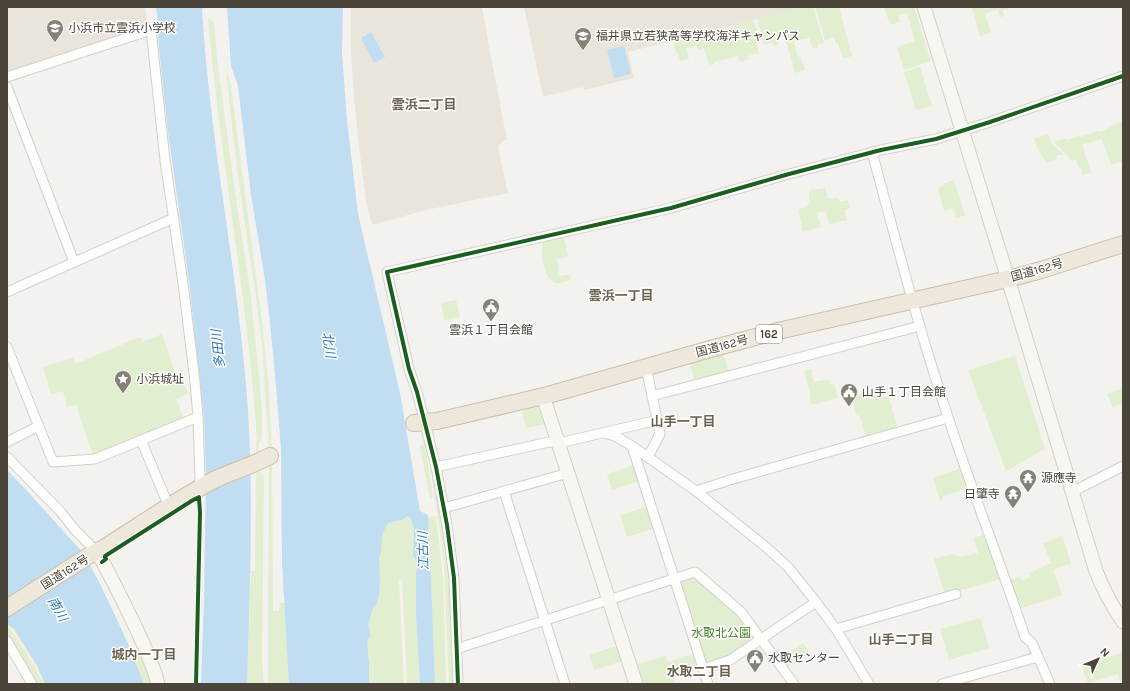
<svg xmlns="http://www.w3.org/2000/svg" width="1130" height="691" font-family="Karla,'Noto Sans JP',sans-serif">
  <rect width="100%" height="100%" fill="#f4f2ee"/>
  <g fill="#eae5da">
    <path d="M7 7H145L148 28 7 74Z"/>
    <path d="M351 7H482L490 52 507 140 502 141 498 147 508 193 426 210 372 225 366 200 360 154 354 99 351 51Z"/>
    <path d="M524 7H805L628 52 634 78 584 90 583 87 543 97Z"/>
  </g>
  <g fill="#e1eecf">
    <path d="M805 7H813L824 43 818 44 817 48H813L809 38 794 41 798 57H801L805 70 795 73 784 33 777 34 779 44 773 45 772 42 764 45 757 19Z"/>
    <path d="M815 7H839L852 56 843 58 838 43 836 44 834 37 825 40Z"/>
    <path d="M884 7H914L931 61 904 70 897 47 915 41 907 13 898 15 900 22 890 25Z"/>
    <path d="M972 7H1009V8L1003 10 1004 16 1000 17 998 9 985 14 991 32 980 37Z"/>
    <path d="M208 17 214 23 217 58 234 186 250 290 259 374 262 414V438L259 443V453L257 455 259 471 264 477 262 660 264 684H247L251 571H255L256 441 257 440C248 298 220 159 208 17Z"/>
    <path d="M754 20 760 42 756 43 759 53 748 56 749 59 740 62 738 56 714 62V64L709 65 704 48 698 50 696 46 686 48 689 59 680 61 678 53H676L673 41 720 28 723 38 733 36 731 26Z"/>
    <path d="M226 66 231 87 262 322 268 380 272 451H269L262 345 255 290 240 191 230 110Z"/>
    <path d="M920 67 932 106 916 110 904 72Z"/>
    <path d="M1123 121V161L1111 165 1102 139 1082 145 1091 172 1083 175 1081 168H1079L1076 160 1071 161 1069 157 1054 142 1065 138 1067 140 1080 136 1081 137 1098 131 1100 132Z"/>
    <path d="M1048 134 1051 142 1063 154 1056 156 1057 159 1046 163 1039 151 1034 139Z"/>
    <path d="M954 180 965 215 956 218 953 209 944 211 938 189 945 183Z"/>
    <path d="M825 188 828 199 837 198 839 199 840 202 848 200 850 208 845 210 847 220 829 224 826 211 817 213 821 227 803 232 798 209 807 207 809 201V190Z"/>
    <path d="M562 236 564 238 568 257 557 259 559 269 558 270 560 276 570 274 571 280C567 281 560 284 556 283 542 279 541 252 543 240Z"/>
    <path d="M456 300 460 317 444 320 441 303Z"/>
    <path d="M162 334 178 381 182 379 188 394 176 399 184 419 93 456 76 405 67 407 63 391 51 394 43 367 73 358 75 364 140 337 142 342Z"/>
    <path d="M723 353 729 373 695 382 690 362Z"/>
    <path d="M1015 356 1045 449 1006 471 968 370Z"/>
    <path d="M811 369 814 382 829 379 831 385 834 384 838 398 811 405 809 397H811L804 371Z"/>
    <path d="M1123 388V403L1113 407 1107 394Z"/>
    <path d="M868 392 872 396 889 397 898 429 866 439 860 416 856 415 852 397Z"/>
    <path d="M538 406 541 409 546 424 526 428 522 411Z"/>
    <path d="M421 436 425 445 433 497 430 498 420 446 423 445Z"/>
    <path d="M429 454 443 521 451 580 454 684H449L444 562Z"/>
    <path d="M272 461 273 611H279L280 603H285L289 684H268L269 469V464Z"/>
    <path d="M634 465 639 481 612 490 607 474Z"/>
    <path d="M961 468 968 488 943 496V500L940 501 933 478Z"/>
    <path d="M648 506 655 528 627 537 620 515Z"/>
    <path d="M408 516 410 517 414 529 413 555 416 560 417 567 416 574V615L420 684H407L402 580H399L404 684H369V661L367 642 370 636V632L368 625 373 608 377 603 379 596V558C382 549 380 530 388 524 391 521 396 522 400 521 403 520 406 518 408 516Z"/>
    <path d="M436 516 443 578 446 684H435L430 553 428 517Z"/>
    <path d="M986 534 1003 578 945 595 934 559 952 554 961 557 978 553 973 538Z"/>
    <path d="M1062 535 1071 563 1053 570 1062 595 1019 609 1010 581 1020 577 1022 581 1030 577 1029 573 1051 563 1043 544Z"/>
    <path d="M691 579H696C709 590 754 624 753 641L729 657 708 663 705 661 681 586C682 581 687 580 691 579Z"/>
    <path d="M981 618 989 648 949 660 940 629Z"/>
    <path d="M7 625 25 651 44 684H37L28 667 7 632Z"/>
    <path d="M803 643 809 652 787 668 781 659Z"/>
    <path d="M617 646 622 661 594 670 589 655Z"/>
    <path d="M140 650 152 684H144L132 653Z"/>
    <path d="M1123 652V682L1121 683 1118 674 1088 683 1082 667Z"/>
    <path d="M695 653 700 667 673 676 675 684H644L637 664 666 656 668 662Z"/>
  </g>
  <path fill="#f7f0da" d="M7 625 14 629 37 666 45 684H44L25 651Z"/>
  <g fill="#c0ddf1">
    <path d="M156 7H207L202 9C209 132 234 252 245 374 255 477 250 581 247 684H201L204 601 206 476 204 418 189 281 168 132 158 37V23Z"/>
    <path d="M227 7H343L342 52 347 120 358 214 400 393 420 511 428 515 430 553 435 684H420L416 615V574L417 567 416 560 413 555 414 529 410 517 408 516 402 520 389 523 386 526 382 535 381 552 379 558 380 578 379 596 377 603 373 608 368 625 370 632V637L367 642 369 661V684H289L282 562 281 449 276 385 270 322 265 280 251 195 238 86 231 66Z"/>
    <path d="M371 32 385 57 374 63 361 38Z"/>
    <path d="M624 46 631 74 614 78 607 50Z"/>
    <path d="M7 470 28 492 84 554 100 584 120 626 132 653 144 684H45L37 666 14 629 7 624Z"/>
  </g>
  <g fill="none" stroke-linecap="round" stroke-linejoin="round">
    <defs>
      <g id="street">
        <path d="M7 77 151 30 165 160 183 283 195 382 198 417 200 479 199 488"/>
        <path d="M7 87 74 262"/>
        <path d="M872 152C896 241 919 330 948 417 972 491 1001 564 1025 637L1032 643 1050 684"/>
        <path d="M7 292 174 218"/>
        <path d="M7 347 53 462 95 459 198 417"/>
        <path d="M646 367 660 434 648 457"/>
        <path d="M652 396 920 326"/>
        <path d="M604 433 615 436 632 446 696 491 766 547 788 567 813 598 836 629 869 684"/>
        <path d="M141 440 169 507"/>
        <path d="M7 442 39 426"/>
        <path d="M632 446 708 684"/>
        <path d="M7 457 60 511 75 530 97 552"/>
        <path d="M436 467 549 442 559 443 658 420"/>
        <path d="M504 491 565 684"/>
        <path d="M696 491 733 479 948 418"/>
        <path d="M1072 492 1123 466"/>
        <path d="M444 508 568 473"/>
        <path d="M836 629 956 594"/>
        <path d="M7 641 32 684"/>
        <path d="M456 649 695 572 741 612 794 684"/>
        <path d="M703 669 730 660 816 602"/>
        <path d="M458 684 454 578 447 525 436 467 417 392 409 369 387 272 671 208 789 174 881 150 936 139 990 122 1123 76"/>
        <path d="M942 684 1038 657"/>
      </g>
      <g id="secondary">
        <path d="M924 7 1008 279 1096 571C1103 589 1112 606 1123 622"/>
        <path d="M543 396 636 684"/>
        <path d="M97 552C111 576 123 601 135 626 144 645 153 664 158 684"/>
      </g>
      <g id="highway">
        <path d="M414 423 437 421 548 395 714 348 778 331 1008 279 1041 270 1123 244"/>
        <path d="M7 608 90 555 104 548C140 525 176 500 214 480 232 471 252 466 270 456"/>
      </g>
    </defs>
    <use href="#street" stroke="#d2d0cb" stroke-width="11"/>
    <use href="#secondary" stroke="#d3cfc5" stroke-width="15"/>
    <use href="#highway" stroke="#ccbfa9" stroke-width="18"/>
    <use href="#street" stroke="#fdfdfc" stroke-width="9"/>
    <use href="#secondary" stroke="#f7f6f1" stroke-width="13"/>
    <use href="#highway" stroke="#ede8db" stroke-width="16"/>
    <defs>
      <g id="cycleway">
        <path d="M102 562 106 559 105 557V556L193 500 199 497 200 513 196 684"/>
        <path d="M458 684 454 578 447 525 436 467 417 392 409 369 387 272 671 208 789 174 881 150 936 139 990 122 1123 76"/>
      </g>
    </defs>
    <use href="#cycleway" stroke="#fff" stroke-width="6"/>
    <use href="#cycleway" stroke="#1b5e20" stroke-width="4"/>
  </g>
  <defs>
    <symbol id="school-pin" viewBox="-11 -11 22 30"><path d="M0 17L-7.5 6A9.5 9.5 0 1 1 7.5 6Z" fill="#868178" stroke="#fff"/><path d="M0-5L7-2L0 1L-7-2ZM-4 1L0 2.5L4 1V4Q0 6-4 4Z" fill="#fff"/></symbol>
    <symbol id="civic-pin" viewBox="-11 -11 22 30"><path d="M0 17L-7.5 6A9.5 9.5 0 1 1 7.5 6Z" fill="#868178" stroke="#fff"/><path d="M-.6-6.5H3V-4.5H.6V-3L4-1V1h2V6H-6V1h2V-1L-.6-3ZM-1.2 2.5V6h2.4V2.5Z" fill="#fff"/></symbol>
    <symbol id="sight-pin" viewBox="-11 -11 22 30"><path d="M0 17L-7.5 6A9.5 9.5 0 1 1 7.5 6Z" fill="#868178" stroke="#fff"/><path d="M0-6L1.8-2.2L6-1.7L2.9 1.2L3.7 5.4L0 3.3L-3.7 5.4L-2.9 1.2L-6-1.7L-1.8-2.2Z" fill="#fff"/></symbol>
    <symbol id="temple-pin" viewBox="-11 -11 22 30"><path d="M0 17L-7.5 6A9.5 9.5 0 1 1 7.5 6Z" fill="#868178" stroke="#fff"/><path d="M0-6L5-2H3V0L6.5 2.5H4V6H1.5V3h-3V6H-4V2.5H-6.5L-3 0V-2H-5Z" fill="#fff"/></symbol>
  </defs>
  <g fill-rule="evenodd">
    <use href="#school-pin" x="45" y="18" width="20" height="27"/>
    <use href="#school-pin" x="573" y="26" width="20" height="27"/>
    <use href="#civic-pin" x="481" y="297" width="20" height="27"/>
    <use href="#sight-pin" x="113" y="369" width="20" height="27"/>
    <use href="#civic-pin" x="839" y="382" width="20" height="27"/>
    <use href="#temple-pin" x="1018" y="468" width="20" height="27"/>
    <use href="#temple-pin" x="1003" y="484" width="20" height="27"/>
    <use href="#civic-pin" x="745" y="648" width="20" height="27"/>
  </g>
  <g text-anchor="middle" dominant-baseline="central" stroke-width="3" stroke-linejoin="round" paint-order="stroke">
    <rect fill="#fff" stroke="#817c74" stroke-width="1" x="756" y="325" width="26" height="18" rx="3"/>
    <g font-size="11" font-weight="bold" fill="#4b4439">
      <text x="769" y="334">162</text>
    </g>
    <g font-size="12" fill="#4b4439" stroke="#fff" text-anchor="start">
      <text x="68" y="28">小浜市立雲浜小学校</text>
      <text x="596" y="36">福井県立若狭高等学校海洋キャンパス</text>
      <text x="491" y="330" text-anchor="middle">雲浜１丁目会館</text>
      <text x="136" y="379">小浜城址</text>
      <text x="862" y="392">山手１丁目会館</text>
      <text x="1041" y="478">源應寺</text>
      <text x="1000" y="494" text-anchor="end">日肇寺</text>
      <text x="768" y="658">水取センター</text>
    </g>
    <g font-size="12" fill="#4b4439" stroke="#fff">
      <text transform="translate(1037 270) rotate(-16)">国道162号</text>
      <text transform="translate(722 346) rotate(-15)">国道162号</text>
      <text transform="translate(65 572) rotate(-32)">国道162号</text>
    </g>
    <g font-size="12" fill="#4a7f2a" stroke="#fff">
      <text x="721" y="633">水取北公園</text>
    </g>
    <g font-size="13" font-weight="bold" fill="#6e6250" stroke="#fff">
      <text x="424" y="104">雲浜二丁目</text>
      <text x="621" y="295">雲浜一丁目</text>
      <text x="683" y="421">山手一丁目</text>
      <text x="901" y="639">山手二丁目</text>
      <text x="144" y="654">城内一丁目</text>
      <text x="699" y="671">水取二丁目</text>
    </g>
    <g font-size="13" font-style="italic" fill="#2e7ab2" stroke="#fff">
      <text transform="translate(329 345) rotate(81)">北川</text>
      <text transform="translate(218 349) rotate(-96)">多田川</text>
      <text transform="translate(423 551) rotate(-92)">江古川</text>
      <text transform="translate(58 609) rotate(60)">南川</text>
    </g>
  </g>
  <rect width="1130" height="691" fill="none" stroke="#4b4439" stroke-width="16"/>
  <g transform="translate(1098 659) rotate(46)" stroke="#ffffff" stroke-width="3" paint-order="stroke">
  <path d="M0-3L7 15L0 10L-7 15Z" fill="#4b4439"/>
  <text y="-6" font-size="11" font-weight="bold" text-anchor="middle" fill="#4b4439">N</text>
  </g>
</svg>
